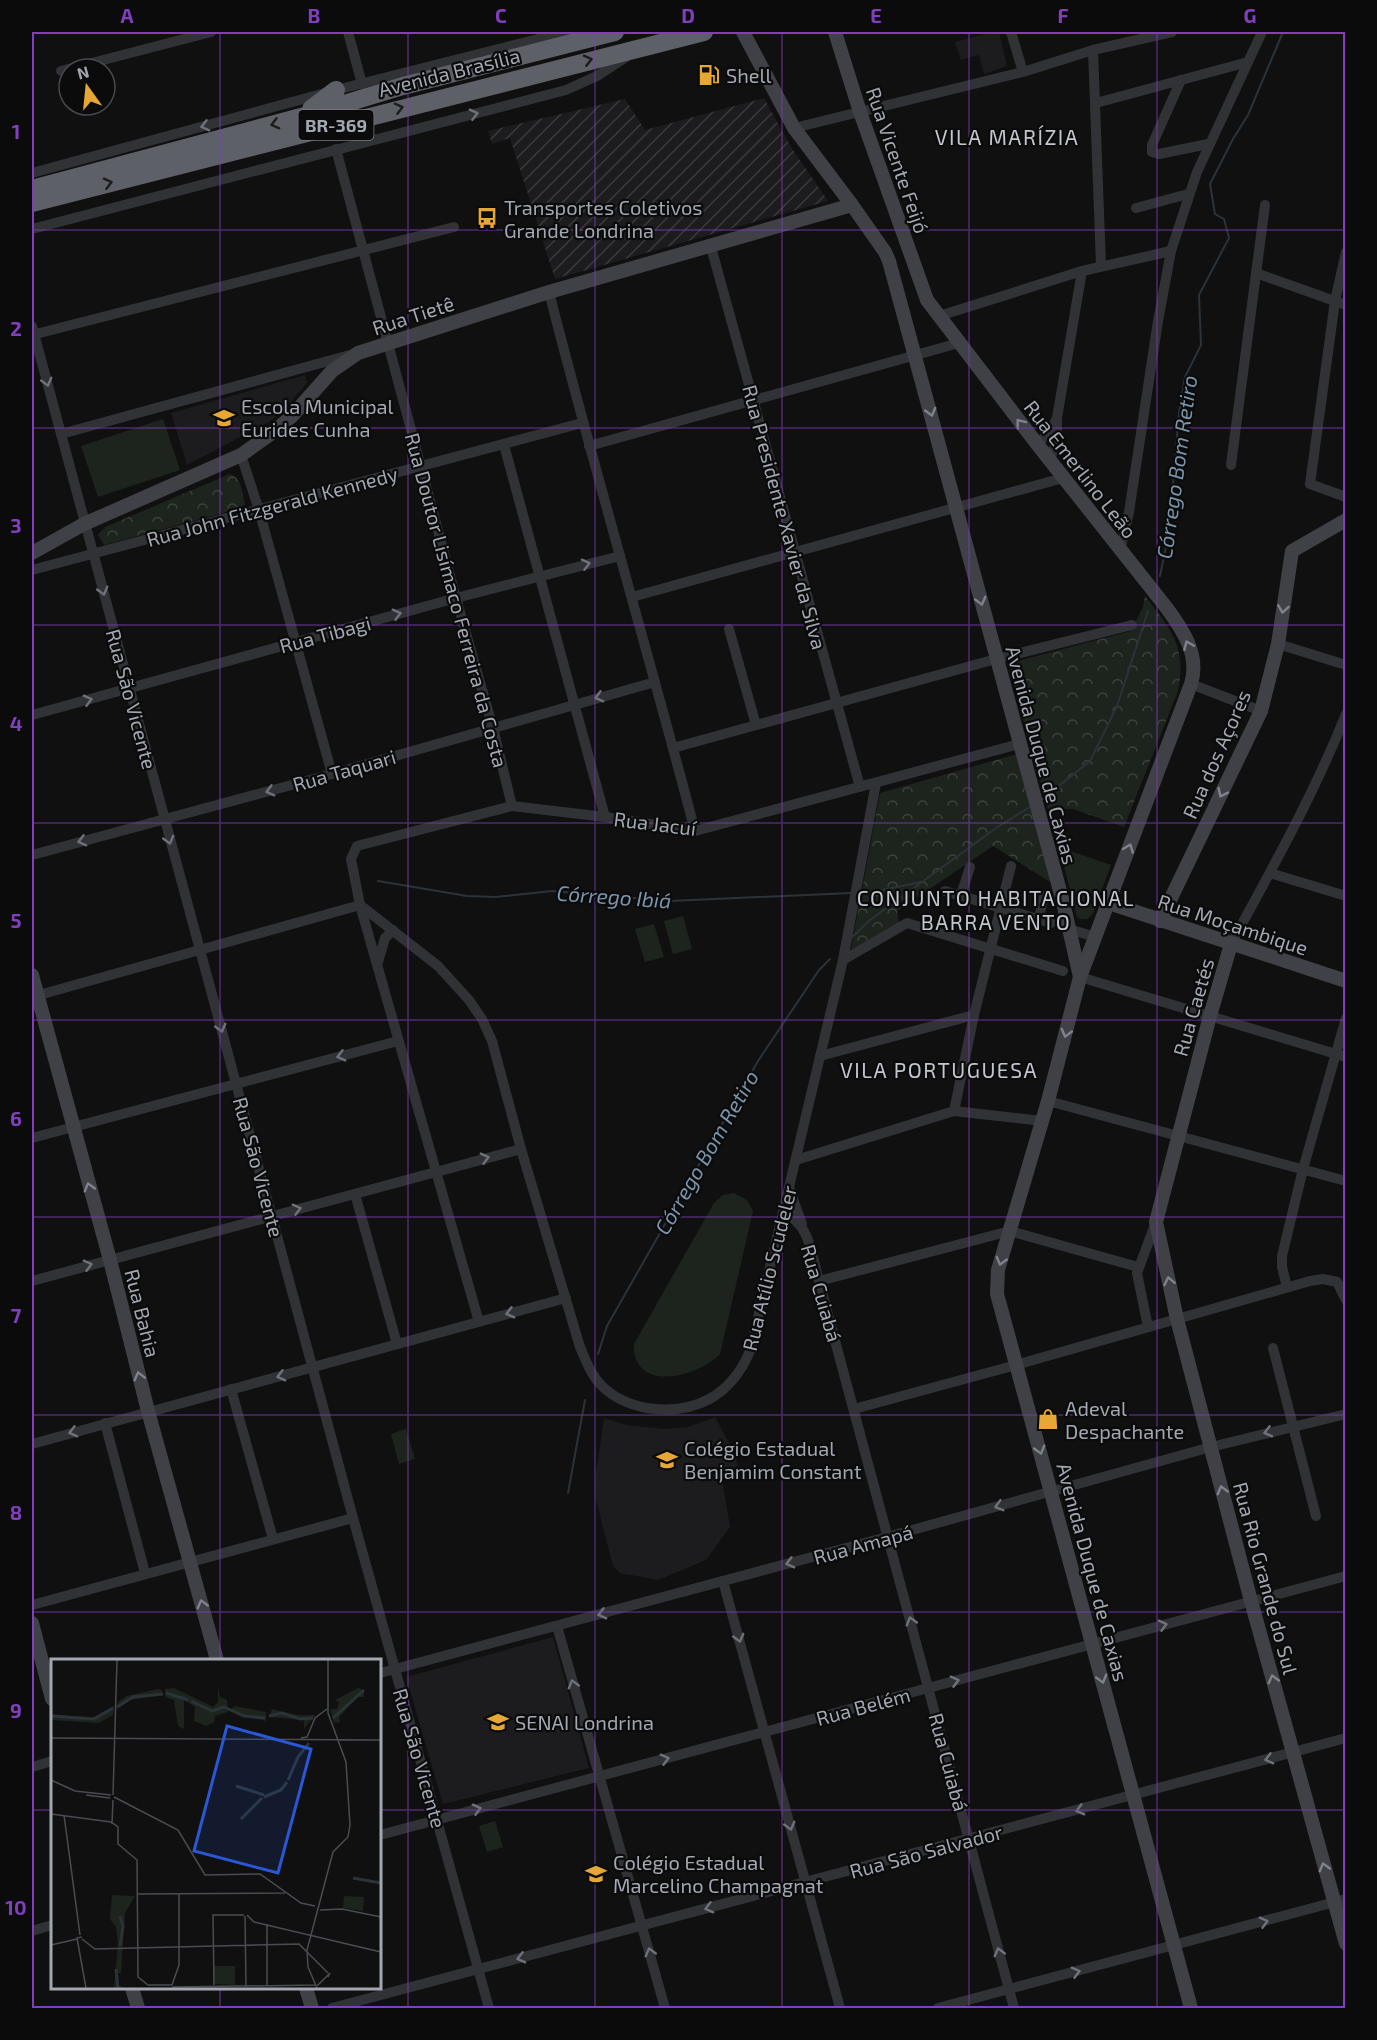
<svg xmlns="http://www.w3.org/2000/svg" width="1377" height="2040" font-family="'Exo 2',sans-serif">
  <defs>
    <pattern id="industrial-furrows" width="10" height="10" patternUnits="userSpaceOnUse" patternTransform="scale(1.5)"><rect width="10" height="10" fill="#1c1c1e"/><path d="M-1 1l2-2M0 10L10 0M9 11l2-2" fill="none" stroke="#3a3a3c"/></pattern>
    <pattern id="park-crowns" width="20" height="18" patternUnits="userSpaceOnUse" patternTransform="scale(1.5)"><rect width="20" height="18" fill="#1d241d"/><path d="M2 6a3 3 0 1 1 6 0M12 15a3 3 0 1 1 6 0" fill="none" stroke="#3b413b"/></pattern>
  </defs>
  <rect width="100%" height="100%" fill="#101011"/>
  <g fill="#1c1c1e">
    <path d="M993 32H999L1007 66 984 74 979 55 961 60 955 42Z"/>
    <path d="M305 375 307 383 285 409 269 422 187 465 171 413Z"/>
    <path d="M715 1417 733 1450 739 1470 721 1473 730 1527 706 1560 658 1580 620 1573 613 1566 595 1496 594 1487 604 1418 626 1425 665 1429 688 1427Z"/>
    <path d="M553 1637 589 1768 443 1804 406 1677Z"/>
  </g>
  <path fill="url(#industrial-furrows)" d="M764 98 791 147 828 201 555 279 510 138 492 144 488 131 625 99 645 130Z"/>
  <g fill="#1d241d">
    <path d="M163 419 180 470 98 497 81 446Z"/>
    <path d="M1059 847 1111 865 1093 914 1087 919H1080L1077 917Z"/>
    <path d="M683 916 692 949 673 954 664 921Z"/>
    <path d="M654 924 664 957 645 962 635 929Z"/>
    <path d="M734 1193 747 1200 753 1211 720 1354C699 1377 632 1394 634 1344L714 1203 723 1195Z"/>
    <path d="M406 1429 415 1459 399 1464 391 1434Z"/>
    <path d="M495 1821 503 1847 487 1852 479 1826Z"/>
  </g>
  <g fill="url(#park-crowns)">
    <path d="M230 474C242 478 242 493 245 504L241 508 104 545 98 535 105 527Z"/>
    <path d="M1145 596C1171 630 1187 646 1178 691L1124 827 1073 809H1048L1010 672 1014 662 1131 631 1143 607Z"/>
    <path d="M1017 754 1052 883 993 846 897 911 899 923 851 949 880 793Z"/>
  </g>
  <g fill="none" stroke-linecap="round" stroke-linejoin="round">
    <g stroke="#2b3339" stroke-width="2">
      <path d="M1160 576 1169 532 1179 413 1185 377 1201 345 1199 295 1229 238 1224 219 1215 214 1210 184 1233 139 1248 115 1283 32"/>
      <path d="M1040 801 1090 761 1117 706 1148 611"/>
      <path d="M378 881 467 896 496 897 552 891 670 901 851 893"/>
      <path d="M867 893 921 882"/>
      <path d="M851 938 870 920 996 828 1033 805"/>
      <path d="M598 1354 607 1326 758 1061 819 970 830 959"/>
      <path d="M568 1493 585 1400"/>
    </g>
    <g stroke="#313236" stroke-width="10">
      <path d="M348 32 362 84"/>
      <path d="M1011 32 1023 72"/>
      <path d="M1093 50 1101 266"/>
      <path d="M61 71 211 32"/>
      <path d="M1181 80 1152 145V152L1159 154 1208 144"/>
      <path d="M1096 103 1248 62"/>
      <path d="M794 128 1023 72 1093 50 1172 32"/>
      <path d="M336 149 456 598 493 728 512 806"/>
      <path d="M32 173 336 90 566 32"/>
      <path d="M1136 208 1188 194"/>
      <path d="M32 229 566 90 597 76 626 57"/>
      <path d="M711 247 860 787"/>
      <path d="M1346 252 1335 301 1310 484 1346 497"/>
      <path d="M1256 273 1346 305"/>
      <path d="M549 292C595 473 648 651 695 831"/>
      <path d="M939 316 1082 271 1171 251"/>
      <path d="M32 326 353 1518 489 2008"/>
      <path d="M32 335 454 227"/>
      <path d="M61 434 350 355"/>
      <path d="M1037 444 1050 432 1057 418 1082 271"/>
      <path d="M504 445 605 817"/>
      <path d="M589 446 959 343"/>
      <path d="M241 455 259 510 332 774"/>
      <path d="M1050 461 1057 436V421"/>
      <path d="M1231 465 1265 205"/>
      <path d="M1120 551 1129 512 1158 321 1171 251 1197 172 1262 32"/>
      <path d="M32 570 582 423"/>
      <path d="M632 597 1063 478"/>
      <path d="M729 629 756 725"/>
      <path d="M1278 644 1346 665"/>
      <path d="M1191 684 1261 711"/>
      <path d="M32 715 456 598 620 556"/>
      <path d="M673 748 996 659 1132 625"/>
      <path d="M32 855 332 774 655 682"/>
      <path d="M1270 873 1346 896"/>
      <path d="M945 891 1051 923"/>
      <path d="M961 895 970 867"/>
      <path d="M360 905 438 966 469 1000 482 1019 492 1041 521 1149 580 1347C586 1361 591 1375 602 1386 614 1398 631 1405 647 1408 695 1415 731 1396 750 1351L843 960 876 783"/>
      <path d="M1039 918 1044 896"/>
      <path d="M1069 929 1095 937"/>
      <path d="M1231 944C1272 869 1314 794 1346 714"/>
      <path d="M843 960 907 923 1063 971"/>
      <path d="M378 962 385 938 393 930"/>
      <path d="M1080 977 1346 1057"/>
      <path d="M32 997 360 905"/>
      <path d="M820 1056 974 1015"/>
      <path d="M1048 1101 1346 1181"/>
      <path d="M954 1111 974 1015 1011 866"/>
      <path d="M32 1138 398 1041"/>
      <path d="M796 1160 954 1111 1042 1121"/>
      <path d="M789 1188 802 1224"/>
      <path d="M355 1194 397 1344"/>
      <path d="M783 1213C810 1222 812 1257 819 1281L1014 2008"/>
      <path d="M32 1281 521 1149"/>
      <path d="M819 1281 1010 1231 1138 1267"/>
      <path d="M1287 1287 1282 1267V1256L1303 1169 1346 1018"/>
      <path d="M479 1322 360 905 351 859 357 846 512 806 605 817 695 831 1019 744"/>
      <path d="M1148 1327 1137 1273 1156 1222"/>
      <path d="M1273 1348 1316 1516"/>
      <path d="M231 1389 273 1539"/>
      <path d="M854 1409 1016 1365 1310 1281 1323 1279 1337 1282 1346 1300"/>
      <path d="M105 1423 145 1573"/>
      <path d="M32 1444 566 1298"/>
      <path d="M723 1581 840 2008"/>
      <path d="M32 1605 353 1518"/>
      <path d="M557 1626 665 2008"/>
      <path d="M380 1673 887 1537 1211 1447 1346 1414"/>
      <path d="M32 1767 52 1761"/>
      <path d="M380 1835 1346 1576"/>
      <path d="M32 1931 52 1925"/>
      <path d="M332 2008 1346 1738"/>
      <path d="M938 2008 1346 1899"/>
    </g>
    <g stroke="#404146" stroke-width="14">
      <path d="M743 32 794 128 852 205 885 252 889 261 1063 902 1080 977"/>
      <path d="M835 32 860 112 927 300 1037 444 1166 607C1183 630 1200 655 1191 684L1080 977 1048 1101 998 1270 997 1294 1191 2008"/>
      <path d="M32 553 84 524 241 455 272 433 291 417 332 371 358 353 549 292 852 205"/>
      <path d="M1109 903 1346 981"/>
      <path d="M1160 921 1261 711 1278 644 1292 551 1346 520"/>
      <path d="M1231 944 1210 1016 1156 1222 1177 1319 1251 1601 1346 1944"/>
      <path d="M32 975 110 1260 148 1411 217 1660"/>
      <path d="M32 1623 52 1699"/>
      <path d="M132 1988 138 2008"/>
      <path d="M306 1988 312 2008"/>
    </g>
    <g stroke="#5e6067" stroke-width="18">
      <path d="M311 109 336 90"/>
      <path d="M32 189 301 117 403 86 615 32"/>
      <path d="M32 203 704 32"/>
    </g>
  </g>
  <defs><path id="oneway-chevron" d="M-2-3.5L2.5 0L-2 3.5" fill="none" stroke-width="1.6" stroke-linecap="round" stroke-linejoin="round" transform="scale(1.5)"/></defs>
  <g stroke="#1c1c1e">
    <use href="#oneway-chevron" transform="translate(588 60) rotate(-14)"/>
    <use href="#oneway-chevron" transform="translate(399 108) rotate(-14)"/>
    <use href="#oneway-chevron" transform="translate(275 124) rotate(165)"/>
    <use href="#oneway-chevron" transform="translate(108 183) rotate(-14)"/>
  </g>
  <g stroke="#6f727a">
    <use href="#oneway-chevron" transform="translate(474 114) rotate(-14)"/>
    <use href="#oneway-chevron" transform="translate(205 126) rotate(165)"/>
    <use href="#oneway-chevron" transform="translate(47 382) rotate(75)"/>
    <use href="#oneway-chevron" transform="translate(586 564) rotate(-14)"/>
    <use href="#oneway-chevron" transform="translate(103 591) rotate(74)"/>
    <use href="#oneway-chevron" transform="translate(397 614) rotate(-15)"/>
    <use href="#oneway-chevron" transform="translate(599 697) rotate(165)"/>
    <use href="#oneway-chevron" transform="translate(88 700) rotate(-15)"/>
    <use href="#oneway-chevron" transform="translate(270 791) rotate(165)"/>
    <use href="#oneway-chevron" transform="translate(169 840) rotate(75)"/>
    <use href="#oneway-chevron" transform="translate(82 841) rotate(165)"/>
    <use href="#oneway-chevron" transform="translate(221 1028) rotate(75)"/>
    <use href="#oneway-chevron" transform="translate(341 1056) rotate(165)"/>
    <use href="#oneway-chevron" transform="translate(485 1158) rotate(-15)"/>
    <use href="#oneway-chevron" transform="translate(297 1209) rotate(-15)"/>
    <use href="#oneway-chevron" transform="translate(88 1265) rotate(-15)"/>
    <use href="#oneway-chevron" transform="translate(510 1313) rotate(165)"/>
    <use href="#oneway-chevron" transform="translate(281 1376) rotate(165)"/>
    <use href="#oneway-chevron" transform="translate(73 1432) rotate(165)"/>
    <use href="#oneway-chevron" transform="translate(1268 1432) rotate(166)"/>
    <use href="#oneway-chevron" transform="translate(999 1506) rotate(164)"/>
    <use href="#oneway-chevron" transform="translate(790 1563) rotate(165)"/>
    <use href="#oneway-chevron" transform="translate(602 1614) rotate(165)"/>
    <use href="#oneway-chevron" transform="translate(911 1621) rotate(-106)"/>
    <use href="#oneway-chevron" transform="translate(1163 1625) rotate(-15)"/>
    <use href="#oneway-chevron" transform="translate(739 1638) rotate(75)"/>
    <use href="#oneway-chevron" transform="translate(955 1681) rotate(-15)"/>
    <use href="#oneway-chevron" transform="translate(573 1684) rotate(-106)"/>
    <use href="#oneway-chevron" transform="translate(665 1759) rotate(-15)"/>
    <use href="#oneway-chevron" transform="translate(1269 1759) rotate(165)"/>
    <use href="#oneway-chevron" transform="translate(477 1809) rotate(-15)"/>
    <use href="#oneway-chevron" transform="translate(1080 1810) rotate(165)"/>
    <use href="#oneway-chevron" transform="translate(790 1826) rotate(75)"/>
    <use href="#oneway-chevron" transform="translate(709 1908) rotate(165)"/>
    <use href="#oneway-chevron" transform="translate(1264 1922) rotate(-15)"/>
    <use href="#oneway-chevron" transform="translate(650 1952) rotate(-105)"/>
    <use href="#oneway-chevron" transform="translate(999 1952) rotate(-105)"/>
    <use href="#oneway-chevron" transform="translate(521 1958) rotate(166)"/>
    <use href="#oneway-chevron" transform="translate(1076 1972) rotate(-15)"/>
  </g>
  <g stroke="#80838c">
    <use href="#oneway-chevron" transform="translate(931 412) rotate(75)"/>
    <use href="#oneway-chevron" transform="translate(1020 423) rotate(-128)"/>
    <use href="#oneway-chevron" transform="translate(981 601) rotate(75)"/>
    <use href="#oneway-chevron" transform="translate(1283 609) rotate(99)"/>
    <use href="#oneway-chevron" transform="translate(1188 645) rotate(-113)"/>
    <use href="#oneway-chevron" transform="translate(1222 793) rotate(116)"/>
    <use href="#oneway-chevron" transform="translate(1129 848) rotate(-69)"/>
    <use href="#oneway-chevron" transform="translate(1066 1033) rotate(105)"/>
    <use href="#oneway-chevron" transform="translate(89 1187) rotate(-106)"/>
    <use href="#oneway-chevron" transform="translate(1001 1261) rotate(105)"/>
    <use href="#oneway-chevron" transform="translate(1169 1281) rotate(-102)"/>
    <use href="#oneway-chevron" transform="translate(139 1376) rotate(-104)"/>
    <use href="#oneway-chevron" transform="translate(1040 1450) rotate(74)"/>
    <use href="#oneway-chevron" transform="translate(1222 1490) rotate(-105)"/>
    <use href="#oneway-chevron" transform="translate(202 1604) rotate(-105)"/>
    <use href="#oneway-chevron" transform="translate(1102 1679) rotate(74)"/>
    <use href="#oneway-chevron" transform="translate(1273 1679) rotate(-105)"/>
    <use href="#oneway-chevron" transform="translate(1324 1867) rotate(-105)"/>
  </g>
  <path fill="none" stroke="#813ebd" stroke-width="1.5" stroke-opacity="0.55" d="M220 32V1660M408 32V2008M595 32V2008M782 32V2008M969 32V2008M1157 32V2008M32 230H1346M32 428H1346M32 625H1346M32 823H1346M32 1020H1346M32 1217H1346M32 1415H1346M32 1612H1346M32 1810H52M380 1810H1346M220 1988V2008"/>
  <defs>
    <symbol id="fuel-bare" viewBox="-9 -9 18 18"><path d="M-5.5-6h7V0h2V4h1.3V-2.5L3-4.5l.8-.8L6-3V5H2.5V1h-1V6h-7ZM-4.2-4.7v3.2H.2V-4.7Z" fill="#e6a734" stroke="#0b0b0c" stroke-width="2.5" paint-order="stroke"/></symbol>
    <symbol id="bus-bare" viewBox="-9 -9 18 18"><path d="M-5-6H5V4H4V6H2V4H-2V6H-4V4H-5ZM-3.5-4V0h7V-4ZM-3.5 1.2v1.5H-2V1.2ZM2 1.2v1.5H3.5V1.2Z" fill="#e6a734" stroke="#0b0b0c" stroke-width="2.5" paint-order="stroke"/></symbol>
    <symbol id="school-bare" viewBox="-9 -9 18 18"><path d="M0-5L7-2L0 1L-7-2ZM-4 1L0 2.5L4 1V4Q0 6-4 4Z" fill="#e6a734" stroke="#0b0b0c" stroke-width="2.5" paint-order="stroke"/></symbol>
    <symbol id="shop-bare" viewBox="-9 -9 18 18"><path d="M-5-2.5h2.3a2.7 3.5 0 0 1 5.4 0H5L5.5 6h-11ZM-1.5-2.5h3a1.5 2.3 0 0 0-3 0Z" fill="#e6a734" stroke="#0b0b0c" stroke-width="2.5" paint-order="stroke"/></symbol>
    <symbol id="university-bare" viewBox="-9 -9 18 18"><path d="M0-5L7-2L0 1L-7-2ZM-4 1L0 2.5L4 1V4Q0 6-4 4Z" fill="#e6a734" stroke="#0b0b0c" stroke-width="2.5" paint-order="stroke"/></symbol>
  </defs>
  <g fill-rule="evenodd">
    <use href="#fuel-bare" x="694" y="60" width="30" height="30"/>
    <use href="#bus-bare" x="472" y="203" width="30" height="30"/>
    <use href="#school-bare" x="209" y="403" width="30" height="30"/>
    <use href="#shop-bare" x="1033" y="1404" width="30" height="30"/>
    <use href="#school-bare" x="652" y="1445" width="30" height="30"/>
    <use href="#university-bare" x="483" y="1707" width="30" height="30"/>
    <use href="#school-bare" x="581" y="1859" width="30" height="30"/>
  </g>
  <g text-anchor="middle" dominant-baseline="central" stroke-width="4.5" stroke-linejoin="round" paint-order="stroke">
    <rect fill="#0b0b0c" stroke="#757880" stroke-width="1.5" x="298.5" y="110" width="75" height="30" rx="4.5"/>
    <g font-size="18" font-weight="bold" fill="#a2a7b1">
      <text x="336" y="125">BR-369</text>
    </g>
    <g font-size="20" fill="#a2a7b1" stroke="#0b0b0c">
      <text transform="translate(449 72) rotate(-14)">Avenida Brasília</text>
      <text transform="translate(898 160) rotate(71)">Rua Vicente Feijó</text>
      <text transform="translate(413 315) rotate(-18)">Rua Tietê</text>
      <text transform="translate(1081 469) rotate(52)">Rua Emerlino Leão</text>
      <text transform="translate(272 506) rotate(-15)">Rua John Fitzgerald Kennedy</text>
      <text transform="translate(785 517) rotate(75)">Rua Presidente Xavier da Silva</text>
      <text transform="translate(457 600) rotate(75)">Rua Doutor Lisímaco Ferreira da Costa</text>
      <text transform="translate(325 634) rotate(-15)">Rua Tibagi</text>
      <text transform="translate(132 699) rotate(75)">Rua São Vicente</text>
      <text transform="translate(1216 754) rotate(-66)">Rua dos Açores</text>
      <text transform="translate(1042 755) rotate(75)">Avenida Duque de Caxias</text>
      <text transform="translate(344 770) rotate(-16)">Rua Taquari</text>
      <text transform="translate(655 823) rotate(7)">Rua Jacuí</text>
      <text transform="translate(1233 924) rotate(18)">Rua Moçambique</text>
      <text transform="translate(1193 1007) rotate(-74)">Rua Caetés</text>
      <text transform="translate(259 1167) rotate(75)">Rua São Vicente</text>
      <text transform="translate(769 1268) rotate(-76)">Rua Atílio Scudeler</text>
      <text transform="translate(822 1293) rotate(74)">Rua Cuiabá</text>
      <text transform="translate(143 1313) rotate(76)">Rua Bahia</text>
      <text transform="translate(863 1544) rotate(-15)">Rua Amapá</text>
      <text transform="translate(1093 1572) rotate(75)">Avenida Duque de Caxias</text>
      <text transform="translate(1266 1578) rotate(75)">Rua Rio Grande do Sul</text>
      <text transform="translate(863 1706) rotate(-15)">Rua Belém</text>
      <text transform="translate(420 1758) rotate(74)">Rua São Vicente</text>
      <text transform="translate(949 1762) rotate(75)">Rua Cuiabá</text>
      <text transform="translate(926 1851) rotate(-15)">Rua São Salvador</text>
    </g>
    <g font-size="20" fill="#a2a7b1" stroke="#0b0b0c" text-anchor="start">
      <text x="726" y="75">Shell</text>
      <text x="504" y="207">Transportes Coletivos<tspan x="504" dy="23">Grande Londrina</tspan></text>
      <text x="241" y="406">Escola Municipal<tspan x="241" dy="23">Eurides Cunha</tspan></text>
      <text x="1065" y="1408">Adeval<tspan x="1065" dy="23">Despachante</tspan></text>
      <text x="684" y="1448">Colégio Estadual<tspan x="684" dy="23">Benjamim Constant</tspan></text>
      <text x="515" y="1722">SENAI Londrina</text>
      <text x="613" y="1862">Colégio Estadual<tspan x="613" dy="23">Marcelino Champagnat</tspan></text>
    </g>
    <g font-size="21" letter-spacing="1.5" fill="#c3c6ce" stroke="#0b0b0c">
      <text x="1007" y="136">VILA MARÍZIA</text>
      <text x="996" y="897">CONJUNTO HABITACIONAL<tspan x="996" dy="24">BARRA VENTO</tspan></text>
      <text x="939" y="1069">VILA PORTUGUESA</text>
    </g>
    <g font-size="21" font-style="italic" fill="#7a95ab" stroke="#0b0b0c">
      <text transform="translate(1176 467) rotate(-82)">Córrego Bom Retiro</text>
      <text transform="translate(614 896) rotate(4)">Córrego Ibiá</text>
      <text transform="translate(706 1152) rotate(-60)">Córrego Bom Retiro</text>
    </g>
  </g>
  <g transform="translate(51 1659)">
    <rect width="330" height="330" fill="#101011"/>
    <path d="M167 28 169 38 176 41 177 53 164 57 163 63 155 67 143 62 144 48 133 41V70L127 67 123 41 114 38V30L123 29 162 48 167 43ZM307 29 313 31V38H307L288 58 289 63 283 64 279 50H286L288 43 284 41ZM106 30 111 31V36L79 41 66 50 67 43 76 37ZM63 47 62 56 48 64 0 61V55L41 59ZM184 47 215 53V62L178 52ZM221 50 246 56H264L253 70V61L218 58ZM293 237 313 238 312 252 292 249Z" fill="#1d241d"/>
    <path d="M163 307H184V326L163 325Z" fill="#1d241d"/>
    <path d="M61 236 84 237 74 254 70 314H67L68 327 75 329H63L67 285 65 268 59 260Z" fill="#1d241d"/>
    <path fill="none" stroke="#2b3339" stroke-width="3" d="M115 34 137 41M140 42 161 52 173 48 193 57 214 59M66 48 82 38 112 35M0 57 43 60 62 49M218 57 231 54 249 60 262 59M282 59 313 31M237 121 247 98 258 84M185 127 213 136M213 138 230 131 236 123M190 160 211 139M302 219 330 224M69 257 72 267 69 287M65 310 67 329"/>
    <path fill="none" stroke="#4a4c51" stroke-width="1.5" d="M0 79 330 81M250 79 256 78 264 59 276 50M0 121 24 132 60 136M35 136 59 139M62 136 66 1M63 138 127 171 154 216 209 215 250 244 264 247M0 155 60 163 67 168V185L86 201 87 318 97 326H121M13 156 29 276M61 165 62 141M86 235 234 234M269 251 291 250 330 258M196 256 203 263 330 293M194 257 195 328M216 265V327M31 278 26 279 35 329M31 280 44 290 248 285 277 314M0 286 26 280M121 326 128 306V235M163 326 162 256H193M121 328 267 326 279 314 277 318M266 329 257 308 256 291 282 193 297 178 299 166 295 103 277 54V1"/>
    <path fill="#2a57d4" fill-opacity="0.15" stroke="#2a57d4" stroke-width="3" d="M176 67 260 90 227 214 143 192Z"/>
    <rect width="330" height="330" fill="none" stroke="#a2a7b1" stroke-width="3"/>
  </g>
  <rect width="1377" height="2040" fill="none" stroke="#0b0b0c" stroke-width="66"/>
  <g transform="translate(87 87) rotate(345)"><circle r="28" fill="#0b0b0c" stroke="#47494e" stroke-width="1.5"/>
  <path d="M0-4.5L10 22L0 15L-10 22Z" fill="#e6a734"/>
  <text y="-9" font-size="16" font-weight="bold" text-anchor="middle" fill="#a2a7b1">N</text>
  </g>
  <rect x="33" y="33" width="1311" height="1974" fill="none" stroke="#813ebd" stroke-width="2"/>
  <g font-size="20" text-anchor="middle" font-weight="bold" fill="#813ebd">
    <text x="127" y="23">A</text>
    <text x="314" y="23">B</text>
    <text x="501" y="23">C</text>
    <text x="688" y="23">D</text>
    <text x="876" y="23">E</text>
    <text x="1063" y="23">F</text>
    <text x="1250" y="23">G</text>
    <text x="16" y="139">1</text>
    <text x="16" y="336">2</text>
    <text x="16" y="533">3</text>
    <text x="16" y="731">4</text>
    <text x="16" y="928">5</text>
    <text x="16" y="1126">6</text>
    <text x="16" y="1323">7</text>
    <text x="16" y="1520">8</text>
    <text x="16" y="1718">9</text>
    <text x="16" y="1915">10</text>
  </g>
</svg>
